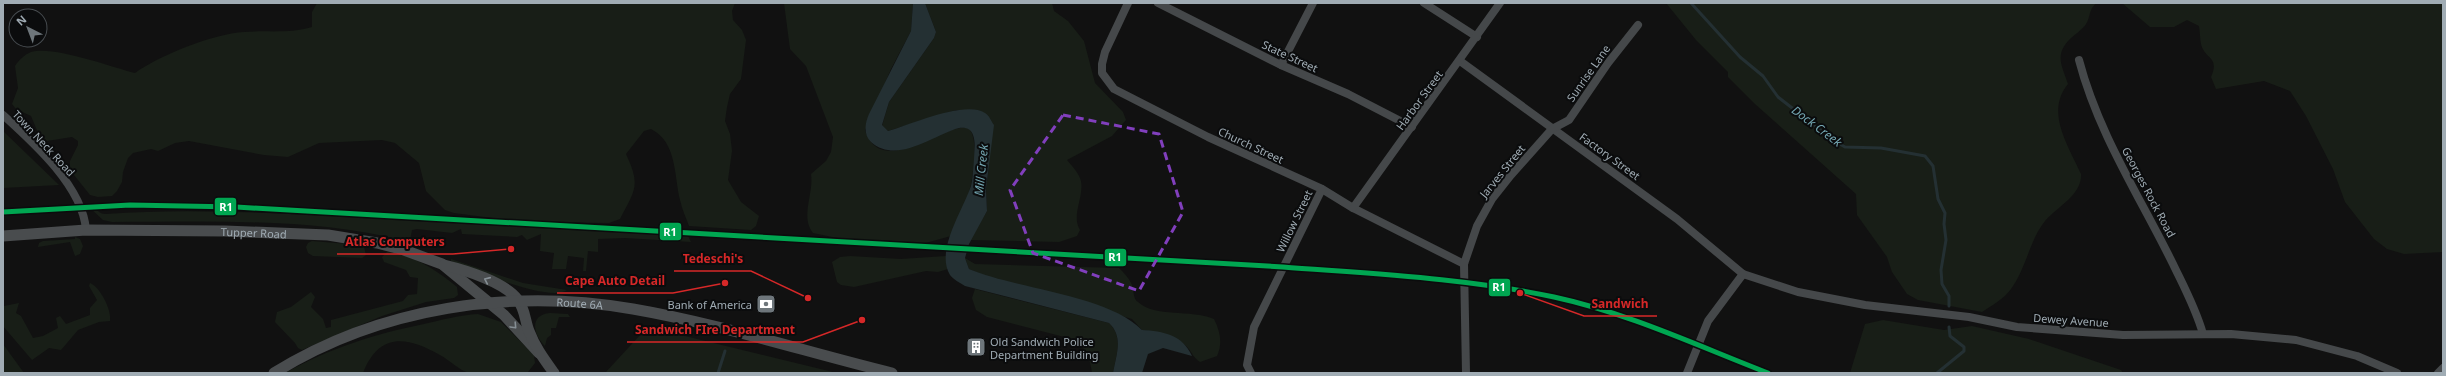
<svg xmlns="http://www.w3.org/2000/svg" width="2446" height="376" font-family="'Noto Sans',sans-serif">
  <rect width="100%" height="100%" fill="#111"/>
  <g fill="#181e17">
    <path d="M317 3H735L732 11 733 20 742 30 746 40 741 79 730 94 727 107 725 121 730 134 732 151 728 180 741 202 759 216 756 226 751 230 689 226C686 218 682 209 680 200 674 175 677 142 651 129L644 131 626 154C641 186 635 190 620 219L609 223 524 222 454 213 445 210 426 191 419 163 395 143 382 140 319 143 288 157 264 155 189 141 175 143 158 151 151 149 133 153 128 158 123 172 122 182 117 191 112 196 98 197 90 195 70 170V161L78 145V141L72 137 47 141 39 135 31 116 16 109 12 104 18 88 15 66C19 60 24 55 31 52 52 45 112 67 135 73 160 55 213 34 244 32 267 30 290 34 312 27V12Z"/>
    <path d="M784 3H913L911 31 891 69 865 130C881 180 942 124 966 128 980 130 973 174 971 185 967 202 957 220 951 236L922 244 882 240H847L813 233C800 216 814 194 811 174L826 161 831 152 833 137 806 66 790 49Z"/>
    <path d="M925 3H1052L1054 11 1068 21 1084 41 1095 83 1123 112 1126 120 1112 136 1067 160C1072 166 1079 173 1081 181 1084 198 1071 215 1080 230L1077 236 1059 242 970 240 987 211 986 189 989 166 979 110H956L888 131 882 126 889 102 934 38 936 32Z"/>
    <path d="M1666 3H2097C2088 9 2091 17 2086 24 2082 30 2075 34 2070 39 2054 55 2062 66 2068 84 2045 112 2068 145 2081 174 2082 195 2058 206 2045 221 2030 239 2026 269 2011 289 2004 299 1991 306 1982 312L1918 300 1907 294 1892 272 1887 257 1857 215 1856 194 1755 104 1728 77V72L1696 40Z"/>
    <path d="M2122 3H2443V252L2404 254 2387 249 2374 239 2345 202 2333 169 2306 116 2290 91 2264 81 2216 89 2211 77C2220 56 2205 60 2201 44 2200 39 2200 32 2199 26L2187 20 2174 27H2150Z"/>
    <path d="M3 131 59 185 3 188Z"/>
    <path d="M90 208C97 208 100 215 106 214 187 208 269 213 350 217 463 222 575 229 688 236L691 242 625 238 598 239V252L588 251 586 271H583L584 258 568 256 566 269H552L554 253 540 251 541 234 527 240 522 235 517 237 462 234 461 229 452 233 417 229 412 230 410 240 404 241C315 217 205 222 112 222L103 220Z"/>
    <path d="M75 237 80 239 83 246 80 254 75 256 70 242 38 247 39 243 43 241 75 239Z"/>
    <path d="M312 241 360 245 364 247 366 255 362 258 313 256 308 253 306 247 308 243Z"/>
    <path d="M387 252C411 253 439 272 457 287L458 295 454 298 426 302 382 316 302 350 298 348 295 343 275 322 277 312 291 307 311 292 315 297 311 307 323 319 326 328 331 327V320L403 301 408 295 417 294 418 278 410 277 406 270 384 262 382 257Z"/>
    <path d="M850 256 901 259 946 256 948 269 938 272 926 271 854 287 841 285 837 282 832 262 840 257Z"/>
    <path d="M965 258 975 264 1119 268C1124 273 1129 278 1132 285 1134 291 1133 299 1138 302 1156 318 1190 309 1214 319 1220 331 1223 343 1217 356L1200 362C1193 357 1193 354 1188 348 1181 338 1154 331 1142 330L1132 319 988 277 969 269Z"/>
    <path d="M451 259 523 283 567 290C549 303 471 269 451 261Z"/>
    <path d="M90 283C100 287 112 310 110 321L99 322 78 330 61 350 49 348 32 360 3 326V303L4 306 19 303 16 313 21 316 33 338 43 336 58 328 56 318 60 316 66 324 90 315V308L97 300 89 286Z"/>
    <path d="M975 289 1109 323C1124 337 1116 355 1113 373H1092C1090 359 1087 350 1076 340L987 317 976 310 972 298Z"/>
    <path d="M550 313 568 314 570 317H559L556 328H551V335L547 338 545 346C533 334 529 315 550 313Z"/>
    <path d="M478 314 501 322 534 355 535 363 528 372C519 374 477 375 469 373 459 370 449 360 440 355 407 336 379 332 363 373H285C330 348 375 334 424 324 441 320 460 315 478 314Z"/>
    <path d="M1883 320 1944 330 1972 326 2029 339 2121 370 2123 373H1850L1865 324Z"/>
    <path d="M656 329 837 373H605L642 333Z"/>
    <path d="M3 344 24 373H3Z"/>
  </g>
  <path fill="#243033" d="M913 3H925L936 32 934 38 889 102 882 125 888 131C910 125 965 100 985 113 989 115 991 121 994 125L986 189 987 211 969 244 965 258 969 269C1016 289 1108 295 1142 330 1163 331 1183 335 1192 356L1163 348 1148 354 1142 373H1113C1116 355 1124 337 1109 323L965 286C960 283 953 279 950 275 935 251 963 210 971 186 973 178 973 168 974 159 974 151 976 143 973 135 971 129 966 127 959 128 933 135 897 165 871 142 863 134 865 123 869 114L911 31Z"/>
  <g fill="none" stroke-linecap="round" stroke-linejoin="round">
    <g stroke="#243033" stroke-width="3">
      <path d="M1691 3 1740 57 1763 76 1778 97 1836 142 1845 147 1881 148 1925 156 1933 166 1938 199 1945 213 1944 224 1946 240 1941 270 1942 284 1949 296V306"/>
      <path d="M718 373 725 351"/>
      <path d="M1937 373 1964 351V347L1950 336 1949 327"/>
    </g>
    <g stroke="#45484a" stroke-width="8">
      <path d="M1128 3 1105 52 1102 64V73L1114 89 1208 137 1322 189 1353 208 1464 264"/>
      <path d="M1158 3 1281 65 1348 94 1412 127"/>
      <path d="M1424 3 1477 37"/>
      <path d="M2079 60C2098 133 2140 197 2173 264 2184 287 2196 309 2203 334"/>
      <path d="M1460 61 1677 219 1743 274 1798 292 1865 305 1969 317 2017 327 2123 335 2231 334 2296 340 2357 356 2397 373"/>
      <path d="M1281 65 1313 3"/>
      <path d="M3 115C34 143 83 187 86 230"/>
      <path d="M1353 208 1500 3"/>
      <path d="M1251 373 1247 365 1254 327 1322 189"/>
      <path d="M1466 373 1464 264 1477 226 1492 199 1511 175 1552 129 1569 120 1608 63 1638 25"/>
      <path d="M1687 373 1708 321 1743 274"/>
      <path d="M2438 373 2443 368"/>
    </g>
    <g stroke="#494c4e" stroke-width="11">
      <path id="s1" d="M3 236 86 230 225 231 328 235 377 243 404 250 442 264 504 315 539 353"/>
      <path d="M444 265C465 270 505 282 518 300 525 309 525 321 529 331 535 347 544 359 554 373"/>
      <path id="s2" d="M274 373C380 307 511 288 633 309 720 324 806 352 892 373"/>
    </g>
    <defs>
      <path id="rail-1" d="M3 212 130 205 236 207 1283 267C1374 274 1465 278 1554 297 1628 313 1698 346 1768 373"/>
    </defs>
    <use href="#rail-1" stroke="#0b0c0d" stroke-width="8"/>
    <use href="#rail-1" stroke="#00a651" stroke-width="5"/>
  </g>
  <defs><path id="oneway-chevron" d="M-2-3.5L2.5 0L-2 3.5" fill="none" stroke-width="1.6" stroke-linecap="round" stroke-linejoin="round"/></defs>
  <g stroke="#868f95">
    <use href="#oneway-chevron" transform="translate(487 280) rotate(-156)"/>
    <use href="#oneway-chevron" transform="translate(514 326) rotate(47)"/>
  </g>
  <path fill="none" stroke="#813fbd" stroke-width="3" stroke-dasharray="8 5" stroke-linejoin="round" d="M1063 115 1159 134 1183 212 1139 291 1033 253 1010 190Z"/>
  <defs>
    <symbol id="bank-square" viewBox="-11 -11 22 22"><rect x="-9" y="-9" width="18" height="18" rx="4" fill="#6e767b" stroke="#0b0c0d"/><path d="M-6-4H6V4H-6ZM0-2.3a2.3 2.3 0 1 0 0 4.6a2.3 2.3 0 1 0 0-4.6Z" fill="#fff"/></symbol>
    <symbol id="building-square" viewBox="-11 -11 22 22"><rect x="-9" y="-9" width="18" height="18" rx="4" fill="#6e767b" stroke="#0b0c0d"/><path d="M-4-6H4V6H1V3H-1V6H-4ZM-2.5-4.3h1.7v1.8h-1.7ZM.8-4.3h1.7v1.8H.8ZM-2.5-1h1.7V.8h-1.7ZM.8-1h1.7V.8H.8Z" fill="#fff"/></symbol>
  </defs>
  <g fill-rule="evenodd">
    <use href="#bank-square" x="755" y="293" width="22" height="22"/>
    <use href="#building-square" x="965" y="336" width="22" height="22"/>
  </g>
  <g text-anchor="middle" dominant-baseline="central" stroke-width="4" stroke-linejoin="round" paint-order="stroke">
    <g font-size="11" fill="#a0acb4" stroke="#0b0c0d">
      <text transform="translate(1290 56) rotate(25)">State Street</text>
      <text transform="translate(1588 73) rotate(-55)">Sunrise Lane</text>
      <text transform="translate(1419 100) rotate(-54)">Harbor Street</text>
      <text transform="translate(44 143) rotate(47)">Town Neck Road</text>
      <text transform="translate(1251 145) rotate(25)">Church Street</text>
      <text transform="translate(1610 156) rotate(36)">Factory Street</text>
      <text transform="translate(1502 171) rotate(-51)">Jarves Street</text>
      <text transform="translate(2149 192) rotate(62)">Georges Rock Road</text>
      <text transform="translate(1294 221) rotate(-64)">Willow Street</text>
      <text stroke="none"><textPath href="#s1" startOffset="251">Tupper Road</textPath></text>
      <text stroke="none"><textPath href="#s2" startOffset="319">Route 6A</textPath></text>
      <text transform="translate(2071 320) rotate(4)">Dewey Avenue</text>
    </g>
    <g font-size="11" fill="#a0acb4" stroke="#0b0c0d" text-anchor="end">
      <text x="752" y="304">Bank of America</text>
      <text x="990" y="341" text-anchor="start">Old Sandwich Police<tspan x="990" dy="13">Department Building</tspan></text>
    </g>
    <g font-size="12" font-style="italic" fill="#74a7b2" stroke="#0b0c0d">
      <text transform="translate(1817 126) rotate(37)">Dock Creek</text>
      <text transform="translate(981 170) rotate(-84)">Mill Creek</text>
    </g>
  </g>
  <path fill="none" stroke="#d62828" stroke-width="1.5" d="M511 249L453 254H337M808 298L751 271H674M725 283L673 293H557M1520 293L1584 316H1657M862 320L803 342H627"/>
  <g fill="#d62828" stroke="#0b0c0d" stroke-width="1.5">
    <circle cx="511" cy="249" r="4"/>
    <circle cx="808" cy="298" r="4"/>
    <circle cx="725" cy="283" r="4"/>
    <circle cx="1520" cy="293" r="4"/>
    <circle cx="862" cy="320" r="4"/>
  </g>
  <g font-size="12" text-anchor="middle" font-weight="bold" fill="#d62828" stroke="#0b0c0d" stroke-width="4" stroke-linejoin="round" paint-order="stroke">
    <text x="395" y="246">Atlas Computers</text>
    <text x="713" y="263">Tedeschi's</text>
    <text x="615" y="285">Cape Auto Detail</text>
    <text x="1620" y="308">Sandwich</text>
    <text x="715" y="334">Sandwich FIre Department</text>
  </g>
  <g stroke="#0b0c0d" stroke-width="1.5">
    <rect x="214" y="197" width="23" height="19" rx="4" fill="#00a651"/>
    <rect x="659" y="222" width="23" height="19" rx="4" fill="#00a651"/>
    <rect x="1104" y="248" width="23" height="19" rx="4" fill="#00a651"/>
    <rect x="1488" y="278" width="23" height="19" rx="4" fill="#00a651"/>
  </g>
  <g font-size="11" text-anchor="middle" font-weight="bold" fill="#fff">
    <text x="226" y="211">R1</text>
    <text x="670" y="236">R1</text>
    <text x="1115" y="261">R1</text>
    <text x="1499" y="291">R1</text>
  </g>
  <rect width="2446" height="376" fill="none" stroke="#a0acb4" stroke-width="8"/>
  <g transform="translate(28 28) rotate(318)"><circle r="19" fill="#0b0c0d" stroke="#474c50"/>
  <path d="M0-3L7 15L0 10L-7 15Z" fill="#6e767b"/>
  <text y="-6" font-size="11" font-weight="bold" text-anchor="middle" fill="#a0acb4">N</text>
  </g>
</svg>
